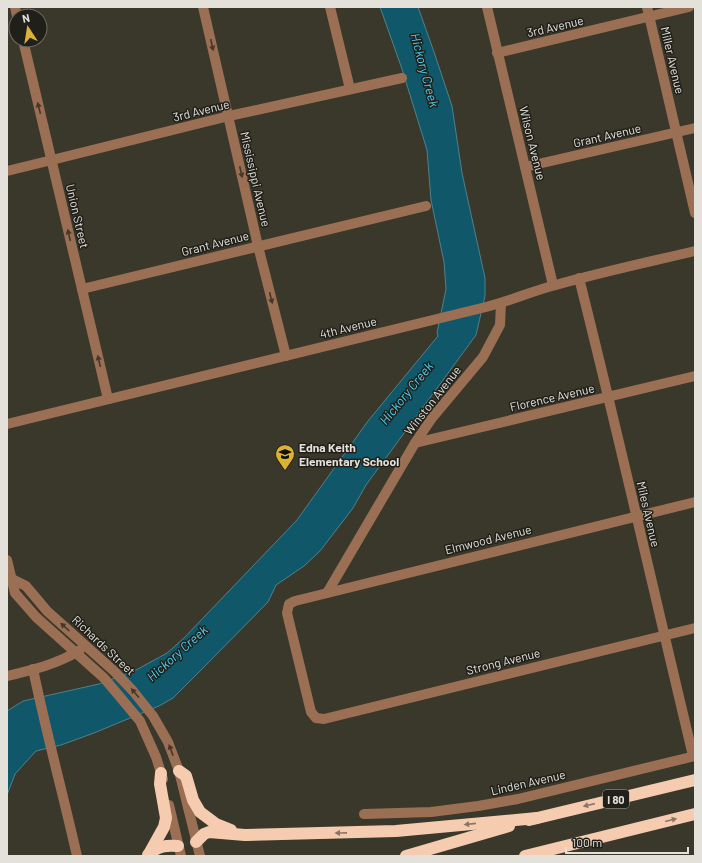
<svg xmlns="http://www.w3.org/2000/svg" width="702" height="863" font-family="Barlow,sans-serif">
  <rect width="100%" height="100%" fill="#3a372b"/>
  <path fill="#105869" stroke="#4f818b" d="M380 7H418L434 52 452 106 462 173 485 278V296L476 335 366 485 353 508 320 551 304 566 276 585 268 602 202 669 173 698 159 706 94 733 61 745 36 751 15 774 7 795V711L23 701 99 684 136 670 167 653 183 639 297 520 368 421 438 336 437 333 446 289 444 262 431 200 427 150 402 69Z"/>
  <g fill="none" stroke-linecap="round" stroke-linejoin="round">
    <g stroke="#9a6f54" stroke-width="10">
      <path d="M15 7 17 16"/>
      <path d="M203 7 258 246 286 356"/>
      <path d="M330 7 350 89"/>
      <path d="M487 7 553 285"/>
      <path d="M647 7 695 213"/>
      <path d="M23 40 108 399"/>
      <path d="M497 53 689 7"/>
      <path d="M525 167 695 128"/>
      <path d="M7 171 52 160 229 116 402 78"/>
      <path d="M579 278C619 437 655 597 693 756"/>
      <path d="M82 289 426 206"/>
      <path d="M7 424 486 307C510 301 532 291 556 285 602 272 649 262 695 251"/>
      <path d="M415 443 695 376"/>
      <path d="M695 502 295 601 289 604 287 613 311 712 316 718 324 719 695 628"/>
      <path d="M7 560 15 593 36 617 104 678 120 697 140 721 156 757 163 779"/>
      <path d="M12 579 26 586 47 611 115 672 133 691 153 716 168 742 179 771 200 856"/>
      <path d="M327 593 415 443 432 418 483 357 500 325 501 303"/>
      <path d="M33 669C46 732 63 794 77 856"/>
      <path d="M7 676C32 670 58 664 80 650"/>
      <path d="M169 805 181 856"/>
      <path d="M364 814 431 812 478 806 518 799 695 756"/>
    </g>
    <g stroke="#f6ccb1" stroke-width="12">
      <path d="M179 771 186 776 193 800 200 812 216 824 231 830"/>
      <path d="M529 820 695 780"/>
      <path d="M196 842 204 834 209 832 245 835 396 831 537 818"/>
      <path d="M149 854 164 827 166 818 160 784 161 773"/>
      <path d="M148 855C158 846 166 845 178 846"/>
      <path d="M406 856 509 826"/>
      <path d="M525 856 695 814"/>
    </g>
  </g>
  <defs><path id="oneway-solid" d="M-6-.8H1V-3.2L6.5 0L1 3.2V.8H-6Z"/></defs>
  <g fill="#45372b">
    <use href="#oneway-solid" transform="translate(212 45) rotate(77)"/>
    <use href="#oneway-solid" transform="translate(39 108) rotate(-104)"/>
    <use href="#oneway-solid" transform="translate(241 172) rotate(77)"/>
    <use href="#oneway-solid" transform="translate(69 235) rotate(-103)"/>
    <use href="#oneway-solid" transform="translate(271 298) rotate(76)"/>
    <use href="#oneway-solid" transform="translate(99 361) rotate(-103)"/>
    <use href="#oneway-solid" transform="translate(65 627) rotate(-138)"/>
    <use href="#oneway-solid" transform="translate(135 693) rotate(-130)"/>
    <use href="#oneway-solid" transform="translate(171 750) rotate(-110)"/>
  </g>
  <g fill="#8b7665">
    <use href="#oneway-solid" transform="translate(589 805) rotate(167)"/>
    <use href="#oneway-solid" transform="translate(671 820) rotate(-14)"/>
    <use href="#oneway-solid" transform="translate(470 824) rotate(174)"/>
    <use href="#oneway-solid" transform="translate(341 833) rotate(179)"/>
  </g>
  <defs>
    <symbol id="school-pin" viewBox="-11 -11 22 30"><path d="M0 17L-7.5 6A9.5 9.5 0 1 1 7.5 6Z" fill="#dbb233" stroke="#201f19"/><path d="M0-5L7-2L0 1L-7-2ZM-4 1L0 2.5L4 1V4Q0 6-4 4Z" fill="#111"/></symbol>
  </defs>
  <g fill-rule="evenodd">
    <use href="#school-pin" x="274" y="443" width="22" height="30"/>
  </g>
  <g text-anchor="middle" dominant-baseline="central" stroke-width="3" stroke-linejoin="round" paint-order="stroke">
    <rect fill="#201f19" stroke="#a8a7a0" stroke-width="1" x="603" y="790" width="26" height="18" rx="3"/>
    <g font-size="11" font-weight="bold" fill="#e3e1da">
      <text x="616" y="799">I 80</text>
    </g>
    <g font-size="12" fill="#e3e1da" stroke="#201f19">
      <text transform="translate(555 26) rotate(-13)">3rd Avenue</text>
      <text transform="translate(673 60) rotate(77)">Miller Avenue</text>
      <text transform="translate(201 110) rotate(-14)">3rd Avenue</text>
      <text transform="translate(607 135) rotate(-13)">Grant Avenue</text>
      <text transform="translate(533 143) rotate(76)">Wilson Avenue</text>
      <text transform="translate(256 179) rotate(77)">Mississippi Avenue</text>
      <text transform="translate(78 216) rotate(77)">Union Street</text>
      <text transform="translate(215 243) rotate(-14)">Grant Avenue</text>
      <text transform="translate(348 327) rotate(-14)">4th Avenue</text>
      <text transform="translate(552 397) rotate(-13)">Florence Avenue</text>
      <text transform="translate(432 400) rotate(-52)">Winston Avenue</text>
      <text transform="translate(649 514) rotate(77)">Miles Avenue</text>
      <text transform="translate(488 539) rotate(-14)">Elmwood Avenue</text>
      <text transform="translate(104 645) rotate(43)">Richards Street</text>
      <text transform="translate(503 661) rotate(-14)">Strong Avenue</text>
      <text transform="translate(528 782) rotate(-13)">Linden Avenue</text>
    </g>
    <g font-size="12" font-weight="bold" fill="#e3e1da" stroke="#201f19" text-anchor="start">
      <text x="299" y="447">Edna Keith<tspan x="299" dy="14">Elementary School</tspan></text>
    </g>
    <g font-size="13" font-style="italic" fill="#53d2f3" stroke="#201f19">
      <text transform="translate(425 70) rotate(75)">Hickory Creek</text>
      <text transform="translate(406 393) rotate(-51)">Hickory Creek</text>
      <text transform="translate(177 653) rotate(-42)">Hickory Creek</text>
    </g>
  </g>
  <rect width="702" height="863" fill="none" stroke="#e3e1da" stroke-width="16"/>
  <g transform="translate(28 28) rotate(348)"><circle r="19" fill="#201f19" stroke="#6e6d66"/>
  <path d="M0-3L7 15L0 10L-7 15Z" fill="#dbb233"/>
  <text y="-6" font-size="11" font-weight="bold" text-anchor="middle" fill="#e3e1da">N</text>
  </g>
  <path d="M566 847v6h122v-6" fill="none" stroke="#e3e1da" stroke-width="2"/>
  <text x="572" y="847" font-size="12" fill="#e3e1da" stroke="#201f19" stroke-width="3" paint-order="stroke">100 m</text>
</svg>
